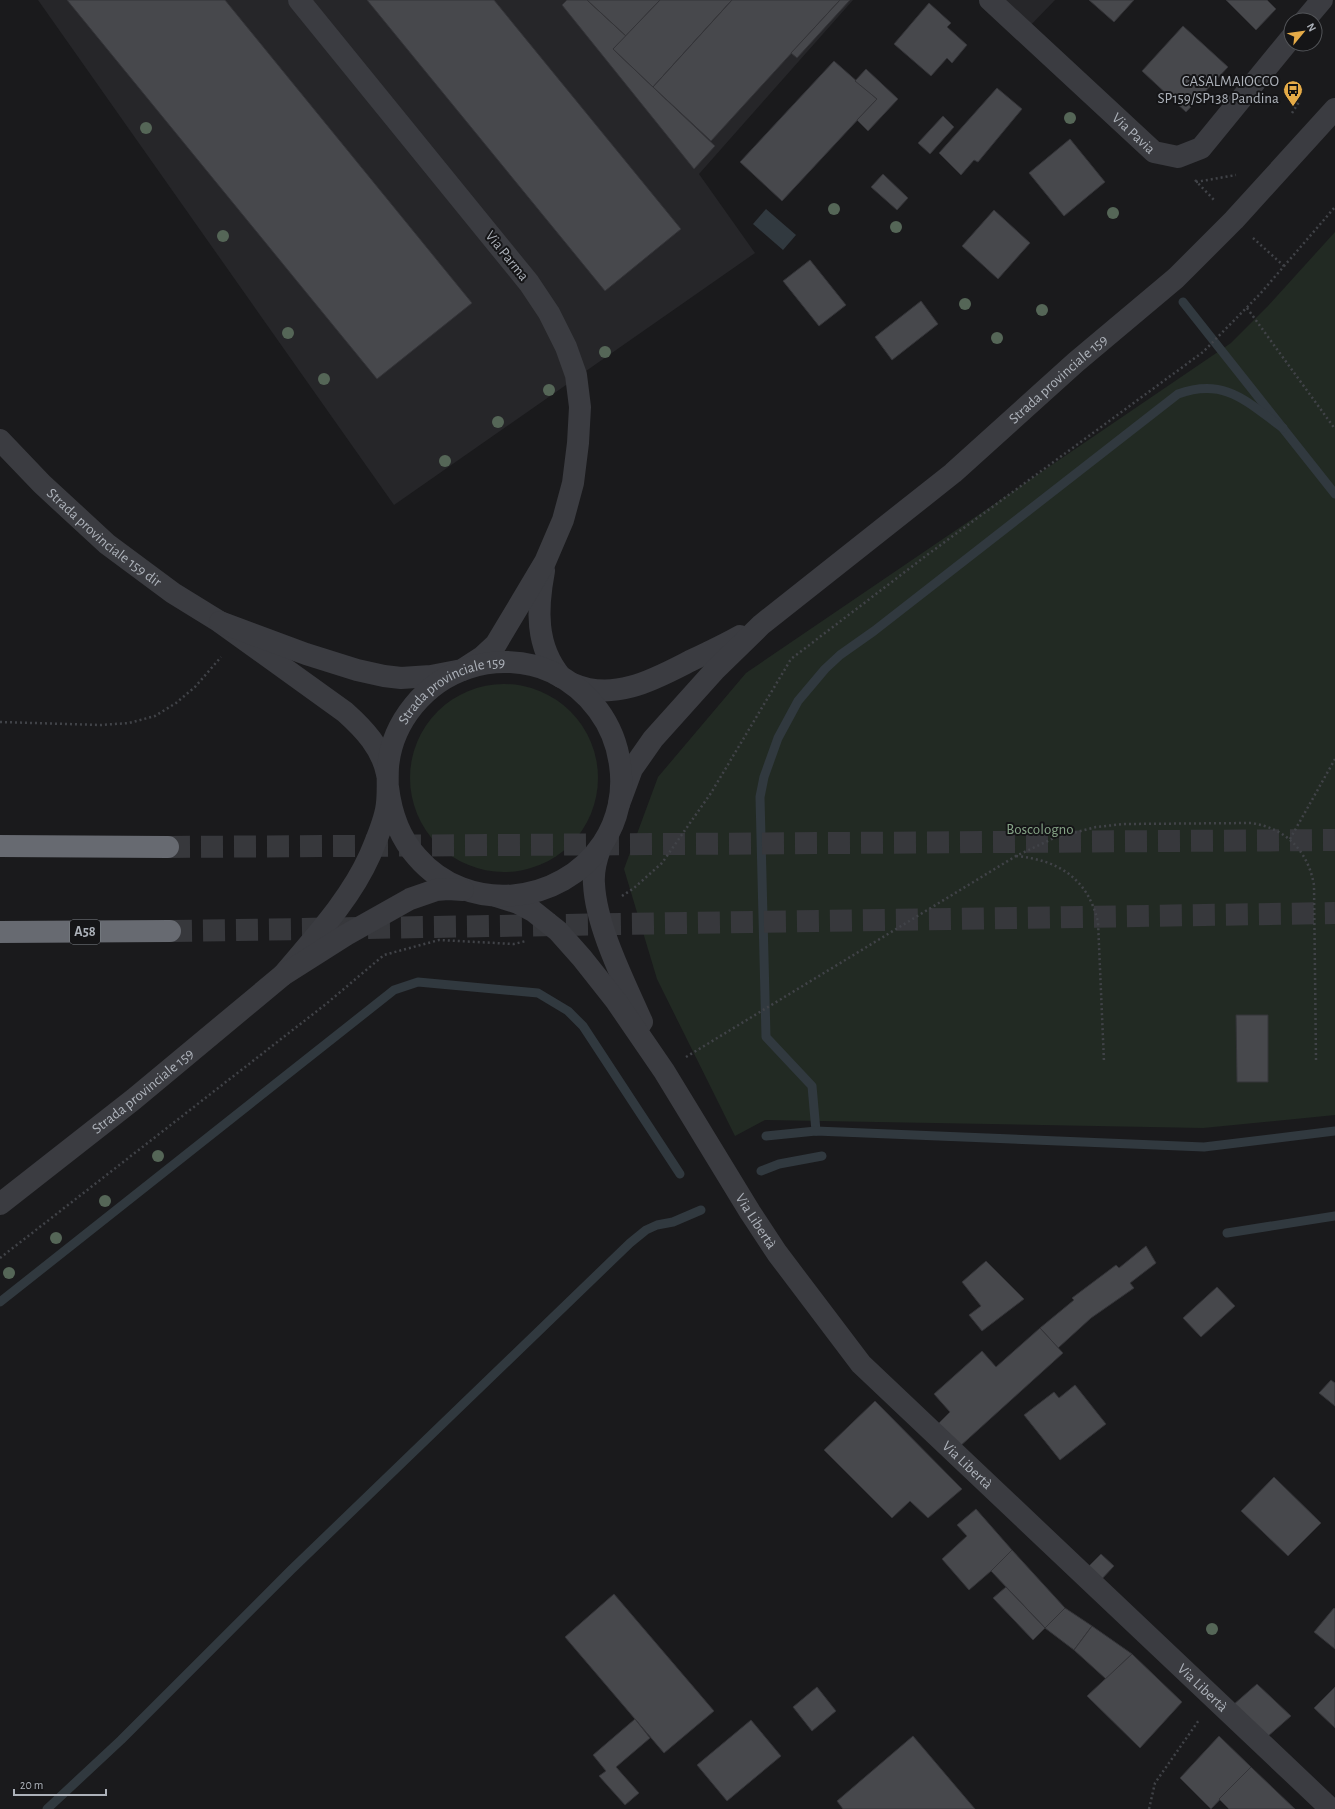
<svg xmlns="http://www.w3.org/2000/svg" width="1335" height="1809" font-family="'Alegreya Sans',sans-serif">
  <rect width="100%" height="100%" fill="#1a1a1c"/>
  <g fill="#262629">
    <path d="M38 0H853L699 174 755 253 394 505Z"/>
    <path d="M990 0H1055L1024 32Z"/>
  </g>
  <g fill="#222a23">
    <path d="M1335 232V1115L1203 1128 765 1120 735 1136 657 979 624 869 658 777 746 673 1231 343 1267 307Z"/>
    <circle cx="504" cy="778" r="94"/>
  </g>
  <path fill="#31393f" d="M766 209 796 235 783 250 753 224Z"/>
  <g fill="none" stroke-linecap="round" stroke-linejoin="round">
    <g stroke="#31393f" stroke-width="9">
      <path d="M1183 302 1335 494"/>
      <path d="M816 1131 812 1086 766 1037 760 797 764 777 778 738 798 701 825 669 840 655 874 631 1178 394C1225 377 1247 402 1283 428"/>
      <path d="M766 1136 816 1131 1204 1147 1335 1131"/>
      <path d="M761 1171 779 1164 822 1156"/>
      <path d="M1227 1233 1335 1216"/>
      <path d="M0 1302 394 990 418 982 538 993 568 1011 583 1026 680 1174"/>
      <path d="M47 1809 121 1740 291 1570 630 1243 646 1230 657 1225 673 1222 701 1210"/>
    </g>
  </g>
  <g fill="#47484c" stroke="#343438">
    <path d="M67 0H225L472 303 377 379Z"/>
    <path d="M367 0H494L681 229 605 291Z"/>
    <path d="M567 0H587L626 36 613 49 715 146 694 169 562 5Z"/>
    <path d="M587 0H660L626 36Z"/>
    <path d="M660 0H732L653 87 613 49Z"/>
    <path d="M732 0H840L711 141 653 87Z"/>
    <path d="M840 0H850L797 58 791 53Z"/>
    <path d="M1089 0H1134L1114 22Z"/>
    <path d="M1226 0H1267L1276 9 1256 30Z"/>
    <path d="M929 3 951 23 947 27 967 45 952 63 947 58 931 76 894 44Z"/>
    <path d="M1183 26 1228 67 1186 112 1142 71Z"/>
    <path d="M834 61 877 99 782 201 740 162Z"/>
    <path d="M866 69 898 99 868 131 857 120 877 99 855 81Z"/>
    <path d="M997 88 1022 109 978 162 974 160 961 175 939 153Z"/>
    <path d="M943 116 954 127 930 154 918 143Z"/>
    <path d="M1070 139 1105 182 1064 216 1029 173Z"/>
    <path d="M883 174 908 198 897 210 871 187Z"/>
    <path d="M994 210 1030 243 998 279 962 246Z"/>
    <path d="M810 260 846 305 819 326 783 281Z"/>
    <path d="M921 301 938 324 892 360 875 337Z"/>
    <path d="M1236 1015H1268V1082H1237Z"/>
    <path d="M1146 1246 1156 1263 1130 1283 1134 1288 1091 1318 1058 1348 1040 1328 1074 1300 1072 1298 1116 1265 1119 1268Z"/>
    <path d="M986 1261 1024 1299 982 1331 969 1315 981 1306 962 1282Z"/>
    <path d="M1217 1287 1235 1306 1201 1337 1183 1318Z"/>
    <path d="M1040 1328 1063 1353 958 1448 937 1425 950 1412 934 1394 982 1351 996 1367Z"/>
    <path d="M1331 1380 1335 1383V1406L1319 1393Z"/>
    <path d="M1075 1385 1106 1424 1060 1460 1024 1415 1054 1392 1059 1398Z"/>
    <path d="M875 1401 962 1489 928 1518 910 1501 892 1518 824 1450Z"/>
    <path d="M1274 1477 1321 1523 1288 1556 1241 1511Z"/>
    <path d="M976 1509 1012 1550 991 1571 969 1590 942 1559 967 1536 957 1525Z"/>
    <path d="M1012 1550 1065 1608 1045 1628 991 1571Z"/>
    <path d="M1101 1554 1114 1566 1099 1582 1086 1569Z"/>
    <path d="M1006 1587 1045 1628 1033 1640 993 1598Z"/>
    <path d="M614 1594 714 1711 664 1753 565 1637Z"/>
    <path d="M1065 1608 1092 1626 1074 1650 1045 1628Z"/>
    <path d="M1334 1608 1335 1609V1649L1314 1632Z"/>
    <path d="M1092 1626 1132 1654 1106 1679 1074 1650Z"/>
    <path d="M1132 1654 1182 1702 1140 1748 1087 1696Z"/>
    <path d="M1257 1684 1291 1716 1267 1737 1233 1705Z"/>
    <path d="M817 1687 836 1711 812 1731 793 1707Z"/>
    <path d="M1335 1687V1728L1314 1708Z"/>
    <path d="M635 1719 650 1738 616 1767 639 1793 625 1805 599 1776 606 1771 593 1755Z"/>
    <path d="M751 1720 781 1756 727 1801 697 1765Z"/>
    <path d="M913 1736 975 1809H843L837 1801Z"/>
    <path d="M1219 1736 1251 1767 1211 1809 1180 1778Z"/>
    <path d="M1251 1767 1295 1809H1229L1219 1799Z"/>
  </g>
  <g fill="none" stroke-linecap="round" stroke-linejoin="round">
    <g stroke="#37383c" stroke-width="22" stroke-dasharray="22 11" stroke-linecap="butt">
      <path d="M168 847 1335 840"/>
      <path d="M170 931 1335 913"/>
    </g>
    <g stroke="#414348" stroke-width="2.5" stroke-dasharray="2 3" stroke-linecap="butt">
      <path d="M1292 113 1299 102"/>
      <path d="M1195 180 1215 201"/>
      <path d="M1196 182 1236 175"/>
      <path d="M1253 238 1284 266"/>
      <path d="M1247 308 1335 429"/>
      <path d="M0 722 101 725 129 723 155 716 176 703 195 687 221 657"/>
      <path d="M1290 839 1335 759"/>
      <path d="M1016 856C1059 860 1088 879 1098 922L1104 1062"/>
      <path d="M622 896 634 888 662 863 711 793 791 659 927 555 1203 352 1260 294 1335 207"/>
      <path d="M686 1057 1016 856 1054 838 1096 827 1124 824 1251 823C1286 828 1308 851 1314 885L1316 1060"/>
      <path d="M0 1258 326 1004 384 955 439 940 514 944 526 941"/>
      <path d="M1149 1809 1155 1783 1199 1720"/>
    </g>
    <g stroke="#3b3c41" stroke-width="22">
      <path id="s1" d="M990 0 1154 152 1178 157 1201 148 1291 38"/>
      <path d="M1305 20 1322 0"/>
      <path id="s2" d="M0 440 42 484 107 544 173 593 220 622 345 712C364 729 382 748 387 774"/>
      <path d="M544 571C537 608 535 646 561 677"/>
      <path d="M220 622 306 654 357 670 384 676 401 678 431 676 462 670 482 657 496 644 545 562 563 520 573 483 578 443 580 407 576 375 566 347 549 313 529 283 299 0"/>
      <path d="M573 684C614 702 655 679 690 661 707 653 724 645 740 636"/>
      <path id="s3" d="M619 804 632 769 653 739 715 670 761 625 953 473 1076 362 1176 278 1234 220 1335 109"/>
      <path d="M600 849C596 860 593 872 594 884 596 927 625 983 642 1022"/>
      <path id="s4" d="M496 896 518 903 533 911 558 931 582 958 616 1001 664 1071 750 1212 777 1253 861 1364 1331 1809"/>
      <path id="s5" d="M283 975C314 938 350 900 370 855 376 841 383 825 386 810 389 796 387 781 388 767 392 722 425 682 468 668 495 659 526 660 552 672 589 690 615 724 620 765 624 792 618 820 603 843 561 906 467 915 417 857 399 837 391 813 388 787"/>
      <path id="s6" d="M0 1204 134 1099 283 975 346 935 410 899 436 890 448 889 463 890"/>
    </g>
    <g stroke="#676a71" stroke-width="22">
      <path d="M0 846 168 847"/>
      <path d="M0 932 170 931"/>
    </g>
  </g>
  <g fill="#556657">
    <circle cx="1070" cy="118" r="6"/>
    <circle cx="146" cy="128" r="6"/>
    <circle cx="834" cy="209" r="6"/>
    <circle cx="1113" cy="213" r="6"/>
    <circle cx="896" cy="227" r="6"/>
    <circle cx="223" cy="236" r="6"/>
    <circle cx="965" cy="304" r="6"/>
    <circle cx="1042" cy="310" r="6"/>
    <circle cx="288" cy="333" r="6"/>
    <circle cx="997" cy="338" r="6"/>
    <circle cx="605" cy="352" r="6"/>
    <circle cx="324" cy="379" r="6"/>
    <circle cx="549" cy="390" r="6"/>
    <circle cx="498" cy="422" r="6"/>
    <circle cx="445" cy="461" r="6"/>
    <circle cx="158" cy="1156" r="6"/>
    <circle cx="105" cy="1201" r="6"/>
    <circle cx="56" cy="1238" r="6"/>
    <circle cx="9" cy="1273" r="6"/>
    <circle cx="1212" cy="1629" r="6"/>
  </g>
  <defs>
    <symbol id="bus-pin" viewBox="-11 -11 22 30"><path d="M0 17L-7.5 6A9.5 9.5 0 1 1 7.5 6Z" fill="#e5ab48" stroke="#151517"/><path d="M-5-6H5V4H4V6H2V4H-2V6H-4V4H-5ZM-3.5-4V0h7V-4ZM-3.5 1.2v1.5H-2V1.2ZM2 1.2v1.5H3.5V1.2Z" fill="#111"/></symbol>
  </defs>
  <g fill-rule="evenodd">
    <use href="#bus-pin" x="1282" y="79" width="22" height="30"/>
  </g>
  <g text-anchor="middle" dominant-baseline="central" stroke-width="4" stroke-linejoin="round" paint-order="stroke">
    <rect fill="#151517" stroke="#7f8389" stroke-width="1" x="70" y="920" width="30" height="24" rx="3"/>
    <g font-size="14" font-weight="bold" fill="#adb2ba">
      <text x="85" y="932">A58</text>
    </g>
    <g font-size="15" fill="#adb2ba" stroke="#151517" text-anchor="end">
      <text x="1279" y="81">CASALMAIOCCO<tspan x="1279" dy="17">SP159/SP138 Pandina</tspan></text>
    </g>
    <g font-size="15" fill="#adb2ba" stroke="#151517">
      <text stroke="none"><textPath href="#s1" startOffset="196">Via Pavia</textPath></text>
      <text transform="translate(507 256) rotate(51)">Via Parma</text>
      <text stroke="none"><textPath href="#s3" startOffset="617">Strada provinciale 159</textPath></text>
      <text stroke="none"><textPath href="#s2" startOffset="143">Strada provinciale 159 dir</textPath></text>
      <text stroke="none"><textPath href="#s5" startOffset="349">Strada provinciale 159</textPath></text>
      <text stroke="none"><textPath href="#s6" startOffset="182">Strada provinciale 159</textPath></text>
      <text stroke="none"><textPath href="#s4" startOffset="424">Via Libertà</textPath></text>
      <text stroke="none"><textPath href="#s4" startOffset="748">Via Libertà</textPath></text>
      <text stroke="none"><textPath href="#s4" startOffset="1072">Via Libertà</textPath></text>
    </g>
    <g font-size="15" fill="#86a487" stroke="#151517">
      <text x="1040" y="829">Boscologno</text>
    </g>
  </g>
  <g transform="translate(1303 32) rotate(61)"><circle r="19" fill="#151517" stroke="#525458"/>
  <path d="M0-3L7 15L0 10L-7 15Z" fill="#e5ab48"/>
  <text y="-6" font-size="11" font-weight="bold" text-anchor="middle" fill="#adb2ba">N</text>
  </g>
  <path d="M14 1789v6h92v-6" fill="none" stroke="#adb2ba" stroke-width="2"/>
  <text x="20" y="1789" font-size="12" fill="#adb2ba" stroke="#151517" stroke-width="3" paint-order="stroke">20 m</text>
</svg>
